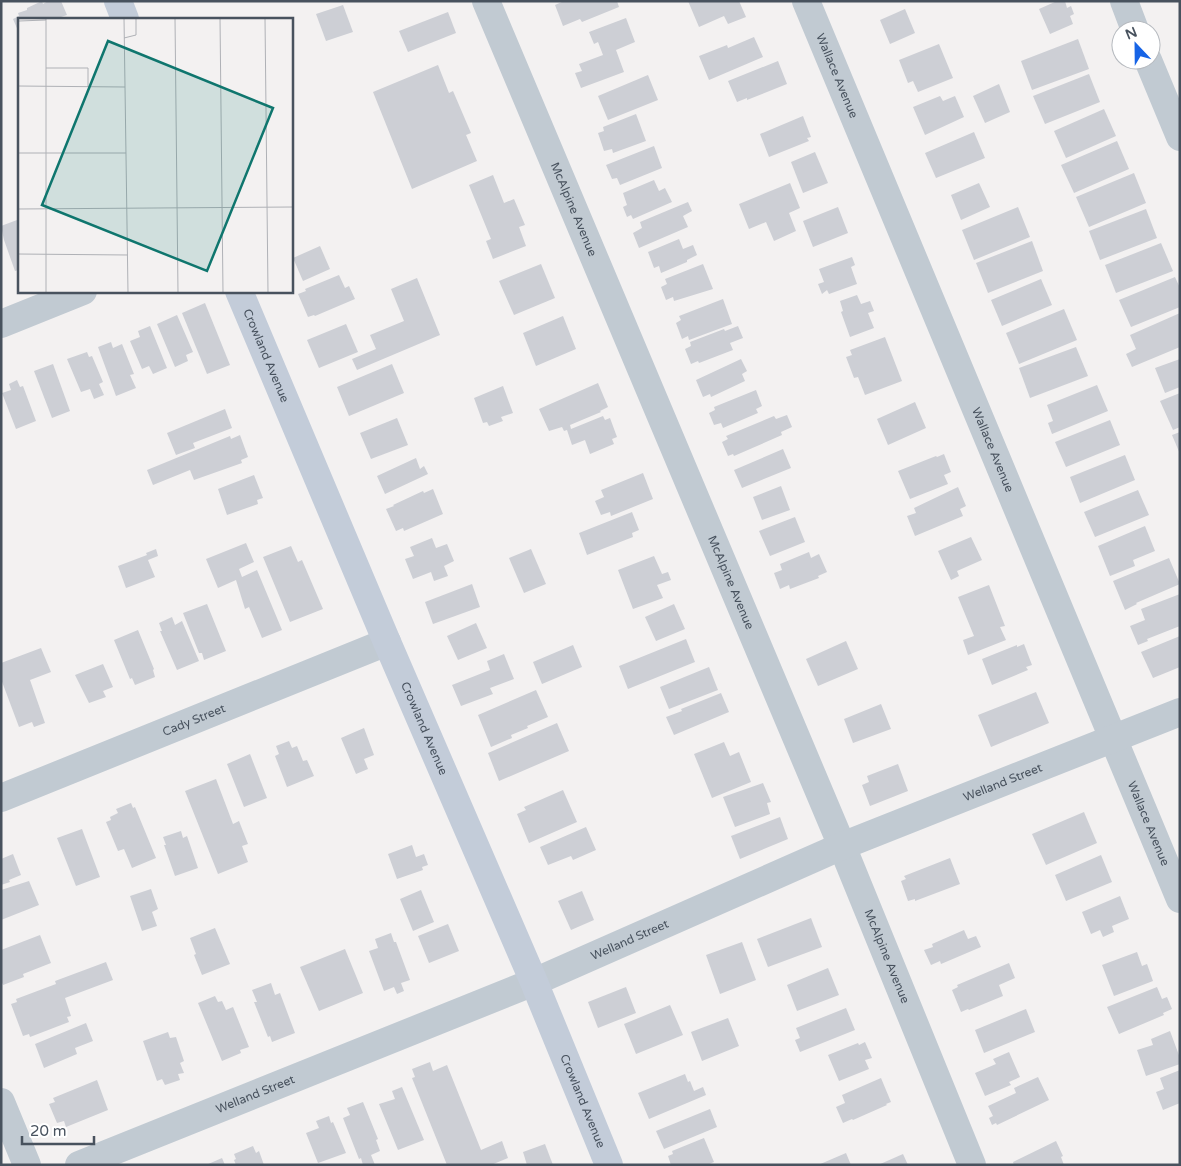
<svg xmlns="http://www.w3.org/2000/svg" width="1181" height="1166" font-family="'Varela Round',sans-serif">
  <rect width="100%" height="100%" fill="#f3f1f1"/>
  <g fill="#cdcfd5">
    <path d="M42 1 43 4 48 1H61L67 15 61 17 62 19H19V33L13 19 19 16 18 13 27 10V8Z"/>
    <path d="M564 1H617L619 7 582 22 580 19 563 26 555 5Z"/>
    <path d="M688 1H739L746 17 728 24 724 16 699 27Z"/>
    <path d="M1057 1H1065L1067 8 1071 6 1074 14 1070 16 1073 24 1050 34 1039 9Z"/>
    <path d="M343 5 353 32 326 41 316 14Z"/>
    <path d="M905 9 915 33 890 44 880 20Z"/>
    <path d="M448 12 456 33 408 52 399 31Z"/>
    <path d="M626 18 635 42 616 50 624 72 581 88 575 73 582 71 579 64 603 55 598 42 594 44 589 32Z"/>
    <path d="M754 37 763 57 709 80 699 56 727 45 728 48Z"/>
    <path d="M1078 39 1089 69 1032 90 1021 61Z"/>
    <path d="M939 44 953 78 918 92 913 81 908 83 899 60Z"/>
    <path d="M778 61 787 84 747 100V98L737 102 728 81Z"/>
    <path d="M438 65 449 93 453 91 471 133 466 135 477 161 412 189 373 92Z"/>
    <path d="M1089 74 1100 102 1045 124 1033 96Z"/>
    <path d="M648 75 658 100 608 120 598 96Z"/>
    <path d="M999 84 1010 112 985 123 973 96Z"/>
    <path d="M940 96 943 101 955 96 964 117 925 135 913 107Z"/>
    <path d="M1104 109 1116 136 1066 158 1054 131Z"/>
    <path d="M636 114 646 141 613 153 612 149 604 151 598 133 604 131 603 127Z"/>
    <path d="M803 116 811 137 807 138 809 141 769 157 760 134Z"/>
    <path d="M974 132 985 158 936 178 925 153Z"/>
    <path d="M1117 141 1129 169 1074 193 1061 165Z"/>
    <path d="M654 146 662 168 620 185 617 178 612 179 606 165Z"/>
    <path d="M815 152 828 183 803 193 791 162Z"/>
    <path d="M1134 173 1146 203 1089 227 1076 197Z"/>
    <path d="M493 175 504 203 514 199 525 225 519 227 526 246 493 259 486 241 491 239 469 185Z"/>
    <path d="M654 180 659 191 665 188 672 202 633 219 631 215 627 217 623 207 627 205 623 193Z"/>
    <path d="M790 183 800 208 789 213 796 231 774 241 766 222 749 229 739 204Z"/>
    <path d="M979 183 990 207 961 220 951 195Z"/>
    <path d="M688 202 692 211 683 216 688 227 639 248 633 233 642 228 640 222Z"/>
    <path d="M838 207 848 233 813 247 803 221Z"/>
    <path d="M1018 207 1030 237 974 260 962 230Z"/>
    <path d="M1146 209 1157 238 1100 260 1089 231Z"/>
    <path d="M17 220 19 224V270L15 271 4 240 1 226Z"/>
    <path d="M679 239 683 249 693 245 697 255 687 260V262L661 273 659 266 654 268 648 252Z"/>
    <path d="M1032 241 1043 271 988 293 976 263Z"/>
    <path d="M1161 243 1173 271 1116 293 1105 265Z"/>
    <path d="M320 246 330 269 303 281 293 258Z"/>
    <path d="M852 257 855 265 851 267 857 284 829 294 827 290 822 294 818 284 824 282 819 269Z"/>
    <path d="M541 264 555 298 514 315 499 281Z"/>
    <path d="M703 264 713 289 674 301 673 297 666 300 661 287 667 284 665 279Z"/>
    <path d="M339 275 345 288 349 286 355 299 315 316 314 315 308 317 298 294 306 291 305 289Z"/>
    <path d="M1175 277 1180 288V307L1131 327 1119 300Z"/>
    <path d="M417 278 440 335 357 370 352 359 376 349 370 335 404 321 391 289Z"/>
    <path d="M1041 279 1052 305 1002 326 991 300Z"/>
    <path d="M857 295 861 304 870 301 874 311 868 313 874 328 850 337 841 312 843 311 840 301Z"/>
    <path d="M723 299 732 324 689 340 688 336 682 339 676 323 681 320 679 316Z"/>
    <path d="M205 303 230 365 207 374 182 313Z"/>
    <path d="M1064 309 1077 340 1019 364 1006 333Z"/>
    <path d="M1180 313V347L1132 367 1126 354 1136 349 1130 335Z"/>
    <path d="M177 315 193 352 186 355 188 361 175 367 157 324Z"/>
    <path d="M563 316 576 349 536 366 523 333Z"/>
    <path d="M346 324 358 352 319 368 307 340Z"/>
    <path d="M150 326 167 368 153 374 149 366 142 369 130 341 140 337 138 331Z"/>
    <path d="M738 326 743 338 730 343 733 350 699 363 698 361 691 364 685 349 691 346 690 342 724 329 725 331Z"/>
    <path d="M885 337 902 381 865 395 858 377 854 378 846 357 852 355 850 350Z"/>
    <path d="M111 342 113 348 122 344 134 374 130 375 136 388 116 396 98 347Z"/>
    <path d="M1076 347 1088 376 1030 398 1019 368Z"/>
    <path d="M87 352 89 357 92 356 103 382 99 384 104 395 94 399 90 389 81 392 67 359Z"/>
    <path d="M741 359 747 371 742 374 745 381 711 397 710 394 703 397 696 380Z"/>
    <path d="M1180 359V387L1165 393 1155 368Z"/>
    <path d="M53 364 70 411 52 418 34 371Z"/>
    <path d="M392 364 404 393 349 416 337 387Z"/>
    <path d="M17 380 20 387 23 386 36 421 16 429 2 393 11 390 9 384Z"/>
    <path d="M598 383 608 407 600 411 601 412 570 425 571 429 603 416 605 420 610 418 617 437 612 439 614 444 590 454 585 440 572 445 567 430 564 431 562 427 549 431 539 409Z"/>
    <path d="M1097 385 1108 411 1052 434 1048 423 1053 421 1047 405Z"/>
    <path d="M503 386 513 413 501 417 503 421 489 426 487 422 483 423 474 398Z"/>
    <path d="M756 390 762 406 756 409 758 413 723 428 721 423 714 425 709 413 715 410 714 407Z"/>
    <path d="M1180 393V427L1173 430 1160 401Z"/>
    <path d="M915 402 926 428 888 445 877 419Z"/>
    <path d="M225 409 232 428 193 443 195 448 176 455 167 433Z"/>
    <path d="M787 415 792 427 781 432 782 435 734 456 733 454 728 456 722 442 728 439 726 436 774 416 776 419Z"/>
    <path d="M397 418 408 445 371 459 360 433Z"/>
    <path d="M1110 420 1120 445 1066 467 1055 442Z"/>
    <path d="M1180 432V454L1172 435Z"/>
    <path d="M240 435 248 457 241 460 242 463 194 480 190 470 153 485 147 470 230 436 231 439Z"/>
    <path d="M783 449 791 468 742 488 734 470Z"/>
    <path d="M944 454 951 472 944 475 948 484 910 499 898 471 936 456 937 457Z"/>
    <path d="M1125 455 1135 480 1080 503 1070 477Z"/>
    <path d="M416 458 420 469 424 466 428 474 385 494 377 476Z"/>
    <path d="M643 473 653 499 611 516 610 512 601 515 595 501 604 497 601 490Z"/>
    <path d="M254 475 263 498 257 500 258 504 227 515 218 489Z"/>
    <path d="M781 486 790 510 762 520 753 497Z"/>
    <path d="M958 487 966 506 960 509 963 516 915 536 907 516 916 513 914 508Z"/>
    <path d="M433 489 443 514 404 531 403 528 396 531 386 509 394 506 393 505 423 491 424 493Z"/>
    <path d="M1138 490 1149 515 1095 537 1084 512Z"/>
    <path d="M632 512 639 530 632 533 633 537 587 555 579 533Z"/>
    <path d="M795 517 805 542 770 556 759 531Z"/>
    <path d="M1145 526 1155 551 1133 560 1135 566 1110 576 1098 546Z"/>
    <path d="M971 537 982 560 957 571 959 576 951 580 938 551Z"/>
    <path d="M432 538 436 548 447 544 454 561 444 566 448 576 434 581 431 572 413 579 405 559 414 556 410 547Z"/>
    <path d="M246 543 254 562 239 569 242 577 257 570 282 630 262 638 249 607 245 609 236 580 218 588 206 559Z"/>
    <path d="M291 546 298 562 302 560 323 609 290 622 263 557Z"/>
    <path d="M156 549 158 556 148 560 155 577 126 588 118 566 147 555 146 553Z"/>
    <path d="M531 549 546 584 524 593 509 558Z"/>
    <path d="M809 552 811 558 819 554 827 572 818 576 819 578 790 589 789 585 780 589 774 573 782 570 780 564Z"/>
    <path d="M654 556 662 574 668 572 671 580 657 585 663 598 633 609 618 570Z"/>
    <path d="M1169 558 1180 584 1136 603 1137 604 1125 610 1113 581Z"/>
    <path d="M472 584 480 607 433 624 425 602Z"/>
    <path d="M989 585 1005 626 1000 627 1006 640 968 655 963 640 974 636 958 597Z"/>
    <path d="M1180 594V626L1147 639 1148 641 1138 645 1130 626 1145 620 1141 609Z"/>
    <path d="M207 604 226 651 204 660 202 653H199L183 613Z"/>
    <path d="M674 604 685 629 656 641 645 617Z"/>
    <path d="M172 617 175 625 182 621 199 661 177 670 160 631H162L159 623Z"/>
    <path d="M476 623 487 648 458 660 447 636Z"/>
    <path d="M138 630 154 669 153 670 155 677 135 685 132 678 130 679 114 640Z"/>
    <path d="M1180 636V667L1153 678 1141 652Z"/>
    <path d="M686 639 695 662 628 689 619 666Z"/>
    <path d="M846 641 858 669 818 686 806 659Z"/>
    <path d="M1024 644 1032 665 1026 667 1028 670 992 685 982 659 1017 645V647Z"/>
    <path d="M573 645 582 667 542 684 533 662Z"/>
    <path d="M41 648 51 672 30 680 45 723 34 727 32 722 19 727 1 679V663Z"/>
    <path d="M504 654 514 679 490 688 493 694 461 706 452 685 490 670 487 661Z"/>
    <path d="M103 664 113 687 103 691 106 697 89 703 75 675Z"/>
    <path d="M709 667 718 690 669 709 660 687Z"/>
    <path d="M536 690 548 717 527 726 528 728 511 735 512 738 491 747 478 715Z"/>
    <path d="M1036 692 1049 723 991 747 978 715Z"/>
    <path d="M721 693 729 712 674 735 666 717 682 711 681 709Z"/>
    <path d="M881 704 891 729 853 743 844 719Z"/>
    <path d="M557 723 569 751 499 781 488 753Z"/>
    <path d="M364 728 374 755 364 759 368 769 356 774 341 738Z"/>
    <path d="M289 741 292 748 297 746 303 761 307 760 314 776 287 787 275 756 279 754 276 746Z"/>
    <path d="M724 742 730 756 739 752 751 782 712 798 694 754Z"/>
    <path d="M250 754 267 798 244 807 227 764Z"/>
    <path d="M898 764 908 791 870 806 862 785 869 782 867 776Z"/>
    <path d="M216 779 233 824 239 821 248 844 242 846 248 862 218 874 185 791Z"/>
    <path d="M763 783 771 802 767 803 770 814 735 827 723 797Z"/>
    <path d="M563 790 577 822 529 843 517 814 526 810 524 807Z"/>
    <path d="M131 803 133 808 135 807 156 858 132 868 124 849 118 851 106 822 111 820 110 817 118 813 116 809Z"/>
    <path d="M1084 812 1097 843 1046 865 1032 834Z"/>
    <path d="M780 817 788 839 740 859 731 836Z"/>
    <path d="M586 827 596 850 573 860 571 856 548 865 540 847Z"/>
    <path d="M82 829 100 877 76 886 57 838Z"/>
    <path d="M181 831 183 838 187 836 198 868 175 876 164 845H166L163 837Z"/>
    <path d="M412 845 416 857 424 854 428 865 422 867 423 870 397 879 388 854Z"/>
    <path d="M13 854 21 875 9 880 10 882 1 885V859Z"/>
    <path d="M1101 855 1112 882 1066 901 1055 875Z"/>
    <path d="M950 858 960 884 915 901V899L908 901 901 881 906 879 904 876Z"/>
    <path d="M29 881 39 905 1 920V890Z"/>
    <path d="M151 889 158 909 152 912 157 926 142 931 130 896Z"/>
    <path d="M421 890 434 922 413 931 400 899Z"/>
    <path d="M582 891 594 920 571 930 558 901Z"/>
    <path d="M1120 896 1129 919 1112 926 1114 932 1103 937 1100 930 1091 934 1082 912Z"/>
    <path d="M811 918 822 947 768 967 757 939Z"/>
    <path d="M448 924 459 951 429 963 418 936Z"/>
    <path d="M215 928 230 964 202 975 194 955 196 954 190 938Z"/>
    <path d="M964 930 968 939 976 936 981 947 941 964 940 961 931 965 924 950 933 947 932 944Z"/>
    <path d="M391 933 394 942H396L410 980 401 983 404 991 397 994 394 987 384 991 369 951 378 948 375 939Z"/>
    <path d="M40 935 51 963 23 974 24 977 3 985 1 981V950Z"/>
    <path d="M742 942 756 980 720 994 706 955Z"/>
    <path d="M345 949 363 993 319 1011 300 967Z"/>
    <path d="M1137 952 1142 966 1147 964 1153 981 1114 996 1102 965Z"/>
    <path d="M106 962 113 980 65 998 71 1016 67 1017 69 1022 30 1037 29 1034 23 1036 11 1004 17 1002 16 999 56 984 55 981Z"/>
    <path d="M1009 963 1015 978 999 985 1003 996 969 1010 968 1009 961 1012 952 990 958 987 957 985Z"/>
    <path d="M828 968 839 995 797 1011 787 985Z"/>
    <path d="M271 983 275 995 280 993 295 1033 272 1042 270 1036 268 1037 254 1002H257L252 990Z"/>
    <path d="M626 987 636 1013 598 1028 588 1002Z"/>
    <path d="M1157 987 1162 999 1167 997 1172 1009 1163 1013 1164 1015 1119 1034 1107 1007Z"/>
    <path d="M215 996 218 1002 222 1001 226 1010 233 1007 249 1047 240 1050 241 1053 222 1061 198 1003Z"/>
    <path d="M670 1005 683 1035 636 1054 624 1024Z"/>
    <path d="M846 1008 855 1030 800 1052 795 1040 800 1038 796 1028Z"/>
    <path d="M1026 1009 1035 1032 984 1053 975 1030Z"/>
    <path d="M728 1018 739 1046 702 1061 691 1032Z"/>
    <path d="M86 1023 93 1041 75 1048 77 1054 44 1068 35 1044Z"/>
    <path d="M1170 1031 1180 1058V1064L1146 1076 1137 1050 1153 1045 1151 1039Z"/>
    <path d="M168 1032 170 1038 176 1037 184 1061 180 1063 184 1073 178 1074 180 1080 165 1085 162 1079 157 1081 143 1041Z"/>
    <path d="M865 1042 872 1058 865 1060 869 1069 839 1081 828 1055 858 1043 859 1045Z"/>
    <path d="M1009 1052 1020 1077 1009 1082 1011 1085 985 1096 975 1073 996 1064 993 1059Z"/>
    <path d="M430 1062 433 1071 447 1065 481 1150 502 1141 508 1158 491 1165H447L412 1078 415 1077 412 1069Z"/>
    <path d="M1180 1070V1103L1163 1110 1156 1092 1164 1089 1160 1078Z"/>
    <path d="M685 1074 688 1082 690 1081 694 1091 703 1087 706 1095 649 1119 638 1093Z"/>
    <path d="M1038 1077 1049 1100 997 1125 996 1123 992 1125 989 1118 993 1116 988 1106 1016 1093 1014 1088Z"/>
    <path d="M881 1078 891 1102 886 1104 887 1105 853 1120 852 1119 843 1123 836 1107 845 1103 842 1095Z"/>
    <path d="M97 1080 108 1110 66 1127 64 1121 57 1123 49 1104 55 1102 53 1098Z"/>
    <path d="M402 1087 424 1140 398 1150 379 1104 395 1099 392 1091Z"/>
    <path d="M363 1102 378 1139 376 1140 380 1151 371 1155 375 1165H363L361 1158 359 1159 343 1118 350 1115 347 1108Z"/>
    <path d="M710 1109 717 1127 664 1149 656 1131Z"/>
    <path d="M329 1116 331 1123 333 1122 346 1153 318 1163 306 1133 319 1128 316 1121Z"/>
    <path d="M704 1138 714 1162 707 1165H671L668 1156 673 1154 672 1151Z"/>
    <path d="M1056 1141 1063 1156 1061 1157 1064 1165H1014L1013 1162Z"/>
    <path d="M545 1144 553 1165H527L523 1152Z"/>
    <path d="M253 1146 256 1153 259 1151 264 1165H236L234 1160 236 1159 234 1154Z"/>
    <path d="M846 1153 851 1165H818Z"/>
    <path d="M903 1154 908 1165H878Z"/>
    <path d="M222 1158 225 1165H206Z"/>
  </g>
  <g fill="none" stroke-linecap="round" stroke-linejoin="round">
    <g stroke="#c1cad2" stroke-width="28">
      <path id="s1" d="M486 1 842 846 972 1165"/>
      <path id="s2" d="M806 1 1180 899"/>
      <path d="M1124 1 1135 30"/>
      <path d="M1148 60 1180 137"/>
      <path d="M1 324 83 291"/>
      <path id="s3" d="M1 798 387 642"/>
      <path d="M1 1102 27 1165"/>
      <path id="s4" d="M79 1165 534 982 842 846 1180 712"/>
    </g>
    <g stroke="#c3ccd9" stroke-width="28">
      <path d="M118 1 125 19"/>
      <path id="s5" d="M239 291 387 642 534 982 609 1165"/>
    </g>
  </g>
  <g text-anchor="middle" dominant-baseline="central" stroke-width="5" stroke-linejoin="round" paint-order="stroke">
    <g font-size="12" fill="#48525e" stroke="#fff">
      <text stroke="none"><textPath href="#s2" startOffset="81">Wallace Avenue</textPath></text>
      <text stroke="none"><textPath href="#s1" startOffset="226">McAlpine Avenue</textPath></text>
      <text stroke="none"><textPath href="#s5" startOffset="70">Crowland Avenue</textPath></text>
      <text stroke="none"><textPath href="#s2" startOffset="486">Wallace Avenue</textPath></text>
      <text stroke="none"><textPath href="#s1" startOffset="631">McAlpine Avenue</textPath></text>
      <text stroke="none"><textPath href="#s3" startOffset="208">Cady Street</textPath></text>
      <text stroke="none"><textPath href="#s5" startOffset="475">Crowland Avenue</textPath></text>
      <text stroke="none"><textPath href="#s4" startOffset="1000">Welland Street</textPath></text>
      <text stroke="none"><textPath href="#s2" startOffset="891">Wallace Avenue</textPath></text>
      <text stroke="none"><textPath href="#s4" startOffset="595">Welland Street</textPath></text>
      <text stroke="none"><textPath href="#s1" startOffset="1036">McAlpine Avenue</textPath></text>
      <text stroke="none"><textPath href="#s4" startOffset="190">Welland Street</textPath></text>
      <text stroke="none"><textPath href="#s5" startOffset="880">Crowland Avenue</textPath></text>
    </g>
  </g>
  <g transform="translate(18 18)">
    <rect width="275" height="275" fill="#f3f1f1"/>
    <path fill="none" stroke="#afb1b6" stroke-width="1" d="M28 0V275M106 0 110 275M157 0 160 275M202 0 205 275M247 0 250 275M1 3 28 2M106 20 118 17V0M28 50H70V69M0 68 107 69M0 135H108M0 191 275 189M0 236 110 237"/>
    <path fill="#0f766e" fill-opacity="0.15" stroke="#0f766e" stroke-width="2.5" d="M90 23 255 90 189 253 24 187Z"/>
    <rect width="275" height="275" fill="none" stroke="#48525e" stroke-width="2.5"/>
  </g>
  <rect width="1181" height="1166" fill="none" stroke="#48525e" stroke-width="5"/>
  <g transform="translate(1136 45) rotate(338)"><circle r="24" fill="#ffffff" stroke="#b6babf"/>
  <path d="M0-4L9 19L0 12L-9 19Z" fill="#1764e6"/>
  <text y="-8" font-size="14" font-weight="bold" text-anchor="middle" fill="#48525e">N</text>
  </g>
  <path d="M22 1136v8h72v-8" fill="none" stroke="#48525e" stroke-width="2.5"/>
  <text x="30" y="1136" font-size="15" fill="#48525e" stroke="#ffffff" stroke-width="4" paint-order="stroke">20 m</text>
</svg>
